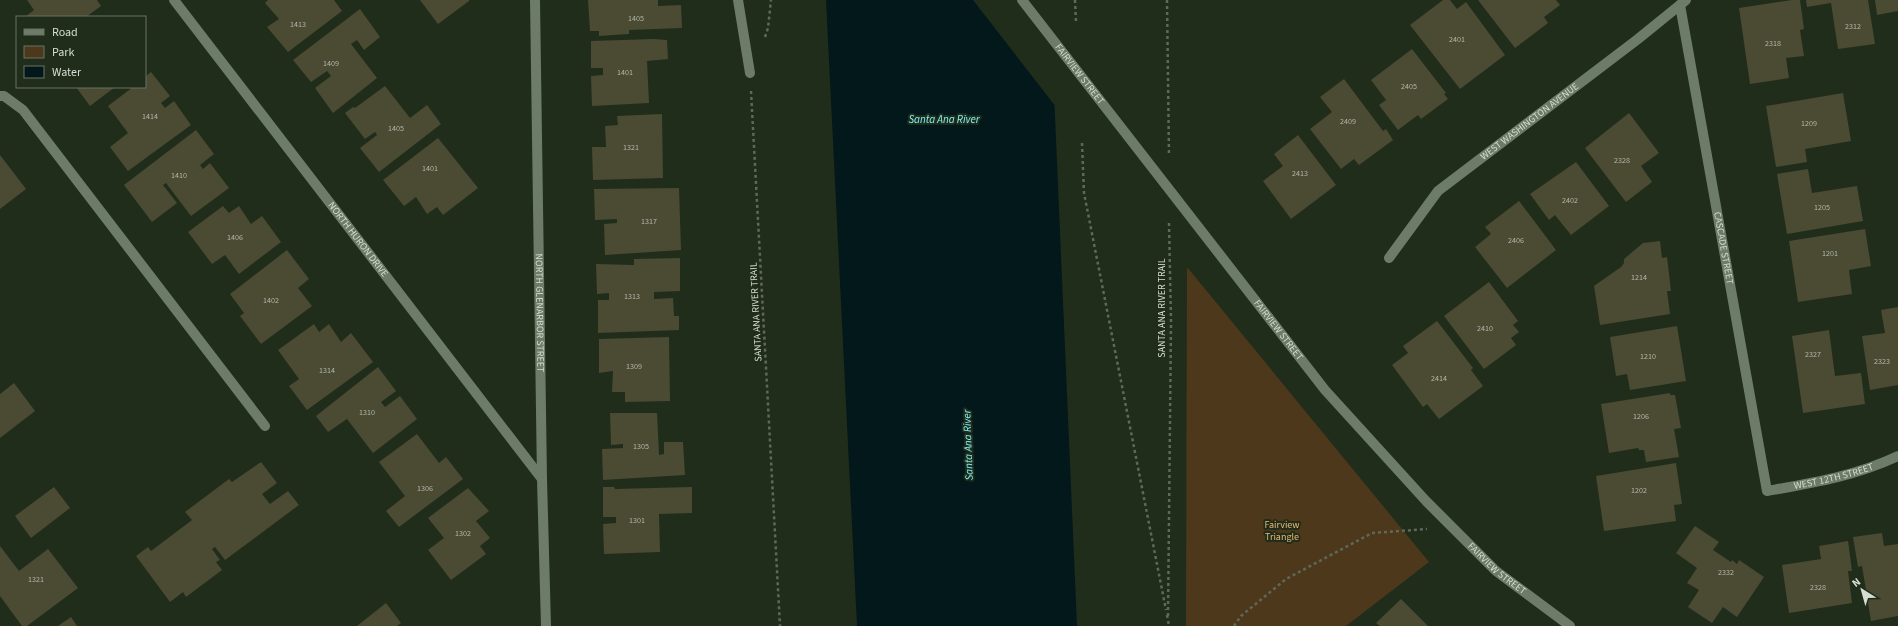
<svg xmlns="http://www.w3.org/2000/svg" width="1898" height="626" font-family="'Source Sans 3',sans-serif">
  <rect width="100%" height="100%" fill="#202d1b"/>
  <path fill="#4e381b" d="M1187 267 1429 562 1346 626H1186Z"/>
  <path fill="#02181a" d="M826 0H1050L1077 626H857Z"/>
  <path fill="#202d1b" d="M973 0H1052L1056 107Z"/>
  <g fill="#4b4a33">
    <path d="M27 0H97L101 6 86 17H25L34 10Z"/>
    <path d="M268 0H334L342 11 288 52 267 27 279 19 265 3Z"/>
    <path d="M420 0H469V1L438 24Z"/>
    <path d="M588 0H658V6L681 5 682 28 629 30V34L599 36V31H590Z"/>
    <path d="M1443 0H1450L1457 9 1466 2 1505 55 1460 89 1410 25Z"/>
    <path d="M1478 0H1556L1560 5 1544 17 1548 23 1515 48Z"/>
    <path d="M1792 0H1800L1804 29 1800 30 1804 56 1786 58 1789 78 1750 84 1739 8Z"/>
    <path d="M1806 0H1868L1875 44 1838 49 1831 3 1807 7Z"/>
    <path d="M1875 0H1898V11L1877 15Z"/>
    <path d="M360 9 380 37 364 50 357 40 351 44 377 78 333 113 315 88 331 76 327 71 311 82 293 60Z"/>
    <path d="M654 39 667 40 668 59 647 61 649 103 592 106 591 76 603 75V68H591V41Z"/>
    <path d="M1412 49 1446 93 1444 94 1448 99 1421 119 1418 115 1398 130 1379 105 1386 100 1371 80Z"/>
    <path d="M151 72 170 96 161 103 165 108 174 101 191 125 128 171 110 147 128 133 108 106 133 87H145V77Z"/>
    <path d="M1344 79 1383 131 1386 129 1393 140 1359 165 1354 159 1341 169 1310 129 1332 112 1320 97Z"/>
    <path d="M385 86 410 118 427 105 441 124 379 172 360 148 377 135 375 132 365 139 345 113 353 107 355 108Z"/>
    <path d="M76 87H115L90 106Z"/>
    <path d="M1843 93 1851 141 1805 149 1807 162 1776 167 1766 106Z"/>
    <path d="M1629 113 1659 153 1641 166 1652 182 1626 202 1585 148Z"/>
    <path d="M662 114 663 178 593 180 592 147H606L605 126 618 125 617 116Z"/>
    <path d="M196 130 214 154 200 165 203 169 210 163 229 188 191 216 166 183 163 185 177 203 152 222 124 185Z"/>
    <path d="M1298 135 1336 185 1291 219 1263 181 1283 166 1274 154Z"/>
    <path d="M438 138 478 188 443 215 437 207 427 214 416 197 404 206 383 180Z"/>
    <path d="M0 155 26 189 0 209Z"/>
    <path d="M1576 162 1609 206 1571 235 1555 215 1549 220 1530 194Z"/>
    <path d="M1808 169 1812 193 1857 186 1863 221 1787 234 1777 174Z"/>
    <path d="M679 188 681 250 605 255 604 224 617 223V219L595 220 594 189Z"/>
    <path d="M1519 201 1556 250 1507 288 1475 247 1491 234 1485 227Z"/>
    <path d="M223 206 229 213 239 206 251 224 262 216 281 242 239 274 225 255 212 264 188 232Z"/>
    <path d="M1865 229 1871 266 1849 270 1852 294 1798 302 1789 241Z"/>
    <path d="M1660 241 1662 258 1667 257 1671 291H1667L1670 314 1600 325 1594 286 1621 267 1624 263V259L1643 243Z"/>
    <path d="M287 250 309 279 298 288 312 306 261 344 240 316 244 313 230 294Z"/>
    <path d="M680 258V291L654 292V299L673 298 674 316H679V330L598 333V300H609V293L597 294 596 264 634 265V259Z"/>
    <path d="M1489 282 1518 321 1513 325 1519 332 1511 338 1516 345 1484 369 1444 316Z"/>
    <path d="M1898 307V385L1870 390 1862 336 1885 333 1881 310Z"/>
    <path d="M1437 321 1473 368 1471 370 1483 386 1439 419 1427 404 1423 407 1392 365 1408 353 1403 346Z"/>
    <path d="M314 324 319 332 329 324 341 342 351 333 373 362 307 410 289 386 299 379 278 350Z"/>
    <path d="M1677 326 1686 381 1630 390 1627 374 1616 376 1610 337Z"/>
    <path d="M1829 330 1835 376 1861 373 1865 404 1803 413 1792 336Z"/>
    <path d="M669 337 670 401 625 402V392H612L613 371 599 373V339Z"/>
    <path d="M378 367 396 391 381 402 385 407 400 396 417 419 373 453 347 419 328 432 316 416Z"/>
    <path d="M14 383 35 411 0 438V394Z"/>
    <path d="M1670 393V395H1675L1681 428 1674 429 1679 457 1646 462 1644 450H1639L1638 448 1609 453 1601 404Z"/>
    <path d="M610 413H657L659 455 664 454V442H683L685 475 603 480 602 449 623 448V444L611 445Z"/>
    <path d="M417 434 439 463 446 457 463 479 399 527 386 511 405 496 379 462Z"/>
    <path d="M261 462 277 483 262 494 270 504 288 491 299 505 225 560 215 547 212 549 220 560 216 562 222 570 186 597 183 592 170 602 136 556 148 547 151 551 192 520 185 512 229 479 232 482Z"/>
    <path d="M1676 463 1682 504 1674 505 1676 521 1604 531 1596 476Z"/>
    <path d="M54 487 70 508 31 538 15 516Z"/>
    <path d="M603 487H614L615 489 692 487V513L659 514 660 552 604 554 603 524 616 523V517H603Z"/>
    <path d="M468 488 489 511 476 521 490 538 480 546 486 554 451 580 428 550 444 538 428 518Z"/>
    <path d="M1695 526 1719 542 1713 550 1731 562 1732 560 1737 564 1739 560 1764 577 1737 617 1723 607 1712 623 1688 607 1699 590 1687 583 1697 568 1676 553Z"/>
    <path d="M1882 533 1884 546 1898 544V616L1871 621 1862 566 1858 567 1853 537Z"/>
    <path d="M1848 541 1852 571H1848L1852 603 1789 613 1782 565 1821 559 1819 546Z"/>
    <path d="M0 546 19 571 48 549 78 588 27 626H22L0 596Z"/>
    <path d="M1401 599 1428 626H1380L1376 623Z"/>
    <path d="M386 603 401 623 397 626H357Z"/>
    <path d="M71 617 77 626H58Z"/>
  </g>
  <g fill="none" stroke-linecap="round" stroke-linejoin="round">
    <g stroke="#5e695a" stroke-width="2.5" stroke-dasharray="3 3" stroke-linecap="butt">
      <path d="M1075 0 1076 22"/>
      <path d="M1167 0 1169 156"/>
      <path d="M765 37 768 28 771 0"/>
      <path d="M751 91 780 626"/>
      <path d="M1082 143 1084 193 1166 610"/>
      <path d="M1167 615 1169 626"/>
      <path d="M1168 616 1171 322 1169 223"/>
      <path d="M1234 626 1241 616 1286 579 1372 533 1427 529"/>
    </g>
    <g stroke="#6d7c68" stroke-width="10">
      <path d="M738 0 750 73"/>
      <path d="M0 96H4L23 110 265 426"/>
    </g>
    <g stroke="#6d7c68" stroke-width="10">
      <path id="s1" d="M174 0 542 479"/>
      <path id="s2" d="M535 0 542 479 546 626"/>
      <path id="s3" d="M1680 5 1767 491C1812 483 1856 476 1898 456"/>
    </g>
    <g stroke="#6d7c68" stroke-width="10">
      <path id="s4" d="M1022 0 1325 390 1426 501 1496 571 1570 626"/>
      <path id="s5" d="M1389 258 1438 191 1638 39 1686 0"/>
    </g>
  </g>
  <g text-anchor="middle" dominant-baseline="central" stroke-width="4" stroke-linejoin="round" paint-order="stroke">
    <g font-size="8" fill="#b2b8aa">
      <text x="636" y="18">1405</text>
      <text x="298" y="24">1413</text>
      <text x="1853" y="26">2312</text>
      <text x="1457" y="39">2401</text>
      <text x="1773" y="43">2318</text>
      <text x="331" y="63">1409</text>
      <text x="625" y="72">1401</text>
      <text x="1409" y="86">2405</text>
      <text x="150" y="116">1414</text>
      <text x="1348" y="121">2409</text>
      <text x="1809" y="123">1209</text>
      <text x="396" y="128">1405</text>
      <text x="631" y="147">1321</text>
      <text x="1622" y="160">2328</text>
      <text x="430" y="168">1401</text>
      <text x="1300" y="173">2413</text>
      <text x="179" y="175">1410</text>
      <text x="1570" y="200">2402</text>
      <text x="1822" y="207">1205</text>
      <text x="649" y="221">1317</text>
      <text x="235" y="237">1406</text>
      <text x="1516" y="240">2406</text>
      <text x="1830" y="253">1201</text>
      <text x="1639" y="277">1214</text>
      <text x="632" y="296">1313</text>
      <text x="271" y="300">1402</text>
      <text x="1485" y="328">2410</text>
      <text x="1813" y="354">2327</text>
      <text x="1648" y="356">1210</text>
      <text x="1882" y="361">2323</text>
      <text x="634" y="366">1309</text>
      <text x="327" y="370">1314</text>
      <text x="1439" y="378">2414</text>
      <text x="367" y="412">1310</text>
      <text x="1641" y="416">1206</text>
      <text x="641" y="446">1305</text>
      <text x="425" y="488">1306</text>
      <text x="1639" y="490">1202</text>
      <text x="637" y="520">1301</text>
      <text x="463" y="533">1302</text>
      <text x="1726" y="572">2332</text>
      <text x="36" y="579">1321</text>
      <text x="1818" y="587">2328</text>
    </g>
    <g font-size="10" fill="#d5ddd2" stroke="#202d1b">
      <text stroke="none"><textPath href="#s4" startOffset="94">FAIRVIEW STREET</textPath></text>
      <text stroke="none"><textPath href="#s5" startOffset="198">WEST WASHINGTON AVENUE</textPath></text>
      <text stroke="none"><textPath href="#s1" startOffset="302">NORTH HURON DRIVE</textPath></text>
      <text stroke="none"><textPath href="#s3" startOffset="247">CASCADE STREET</textPath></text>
      <text transform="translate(1162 308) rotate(-90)">SANTA ANA RIVER TRAIL</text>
      <text transform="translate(756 312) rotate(-93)">SANTA ANA RIVER TRAIL</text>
      <text stroke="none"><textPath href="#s2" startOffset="313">NORTH GLENARBOR STREET</textPath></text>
      <text stroke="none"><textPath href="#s4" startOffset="418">FAIRVIEW STREET</textPath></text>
      <text stroke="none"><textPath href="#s3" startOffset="562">WEST 12TH STREET</textPath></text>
      <text stroke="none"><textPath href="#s4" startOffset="742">FAIRVIEW STREET</textPath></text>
    </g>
    <g font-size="10" fill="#edb773" stroke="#202d1b">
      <text x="1282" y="525">Fairview<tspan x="1282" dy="12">Triangle</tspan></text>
    </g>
    <g font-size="11" font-style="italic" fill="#7ff2fc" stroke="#202d1b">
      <text x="944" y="119">Santa Ana River</text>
      <text transform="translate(968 445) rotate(-92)">Santa Ana River</text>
    </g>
  </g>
  <rect x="16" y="16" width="130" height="72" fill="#202d1b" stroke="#687364"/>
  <rect x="24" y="29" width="20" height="6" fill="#6d7c68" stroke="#687364"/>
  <text x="52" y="36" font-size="12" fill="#d5ddd2">Road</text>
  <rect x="24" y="46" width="20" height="12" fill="#4e381b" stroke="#687364"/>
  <text x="52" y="56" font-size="12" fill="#d5ddd2">Park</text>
  <rect x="24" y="66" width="20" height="12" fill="#02181a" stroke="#687364"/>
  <text x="52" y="76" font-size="12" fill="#d5ddd2">Water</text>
  <g transform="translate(1862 590) rotate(323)" stroke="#202d1b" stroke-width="3" paint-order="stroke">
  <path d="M0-3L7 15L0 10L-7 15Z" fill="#d5ddd2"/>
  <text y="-6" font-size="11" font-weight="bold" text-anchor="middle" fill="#d5ddd2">N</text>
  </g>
</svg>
